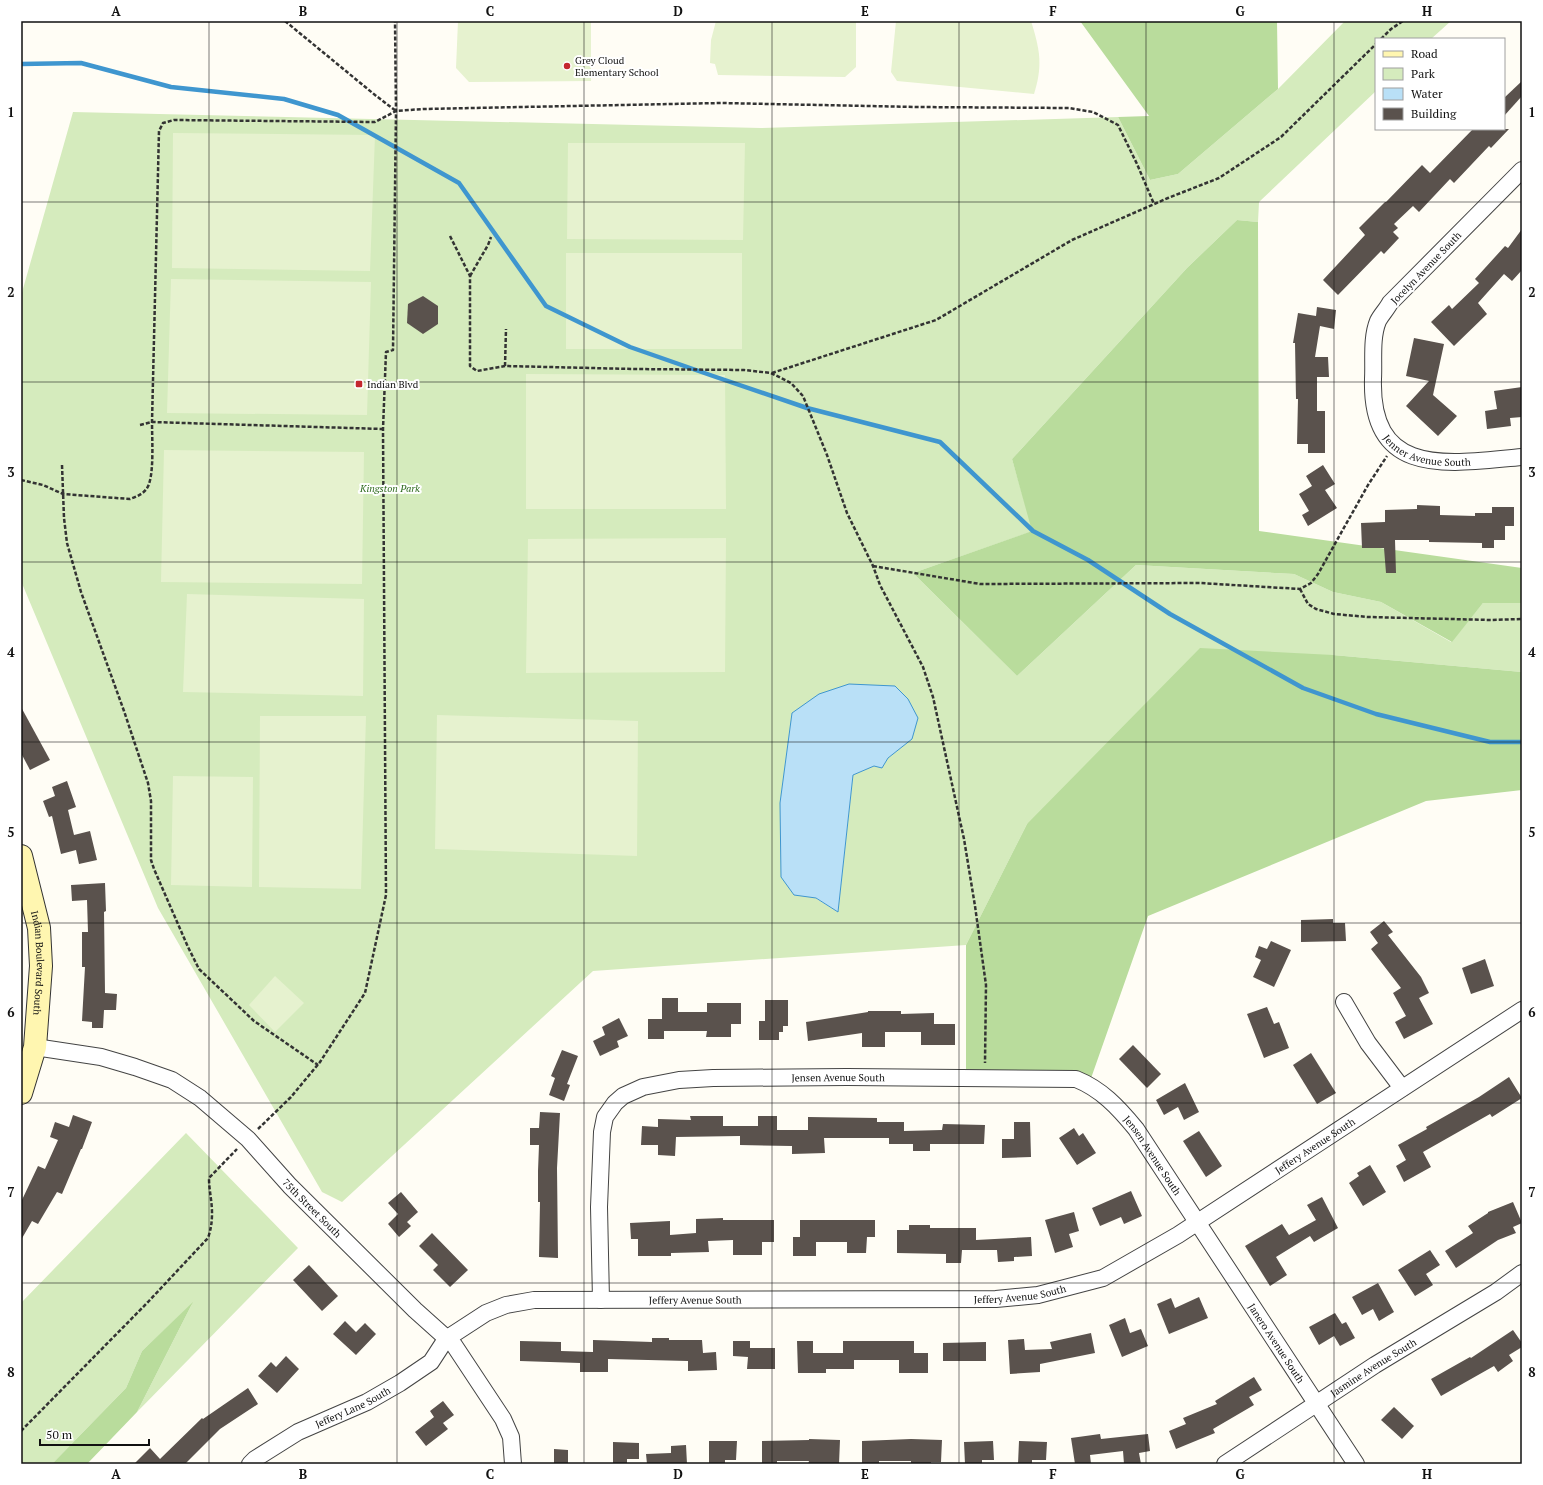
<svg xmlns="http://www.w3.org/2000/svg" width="1543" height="1485" font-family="'PT Serif',serif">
  <rect width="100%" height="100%" fill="#fffdf5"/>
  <g fill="#d5ebbd" fill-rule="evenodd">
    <path d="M1345 21H1451L1431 39H1376V91L1259 202 1258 222 1237 220 1187 268 1012 459 1033 531 913 573 1017 676 1136 565 1294 574 1333 592 1381 602 1451 642 1483 603H1522V672L1333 655 1027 824 966 945 593 971 342 1202 322 1192 158 908 21 581V296L73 112 761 128 1118 117 1150 180 1178 174 1278 89ZM792 714 912 739 888 758 882 768 875 765 853 775 838 912 781 877 780 803Z"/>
    <path d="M186 1133 298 1248 137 1412 192 1304 142 1351 126 1388 52 1464H21V1303Z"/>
  </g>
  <g fill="#b9dc9c">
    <path d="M1080 21H1277L1278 89 1178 174 1150 180 1118 117 1149 116Z"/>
    <path d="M1237 220 1258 222 1259 531 1522 568V603H1483L1452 642 1381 602 1333 592 1294 574 1136 565 1017 676 913 573 1032 531 1012 459 1187 268Z"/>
    <path d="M1200 648 1333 655 1522 672V790L1426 801 1148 916 1089 1084 966 1078V945L1027 824Z"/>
    <path d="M193 1302 137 1412 87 1464H52L126 1388 142 1351Z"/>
  </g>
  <g fill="#e6f2cf">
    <path d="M458 21H591V81L469 82 456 68Z"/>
    <path d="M716 21H856V67L845 77 718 75 715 64 710 63 711 40Z"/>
    <path d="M896 21H1031C1040 50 1043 65 1034 94L897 81 891 72Z"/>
    <path d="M173 133 375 135 370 271 172 268Z"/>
    <path d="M568 143H745L743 240 567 239Z"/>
    <rect x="566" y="253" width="176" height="96"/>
    <path d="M171 279 371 282 367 415 167 413Z"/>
    <path d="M526 374 725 375 726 509H526Z"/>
    <path d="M164 450 364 452 362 584 161 582Z"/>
    <path d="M726 538 725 672 526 673 528 539Z"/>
    <path d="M187 594 364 599 363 696 183 692Z"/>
    <path d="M437 715 638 721 637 856 435 849Z"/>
    <path d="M260 716H366L361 889 259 887Z"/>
    <path d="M173 776 253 777 252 887 171 885Z"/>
    <path d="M275 976 304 1003 275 1032 249 1005Z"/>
  </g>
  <path fill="#b9e0f7" stroke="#3f96cf" d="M849 684 895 686 908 699 918 718 912 739 888 758 882 768 874 766 853 775 838 912 816 898 794 895 781 877 780 803 792 713 819 694Z"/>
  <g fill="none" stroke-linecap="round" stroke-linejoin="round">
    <path stroke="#3f96cf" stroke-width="4.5" d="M21 64 81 63 171 87 284 99 338 115 459 183 546 306 630 347 713 376 807 408 940 442 1033 531 1088 560 1170 614 1303 688 1376 714 1490 742H1522"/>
  </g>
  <g fill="#5a524d">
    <path d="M1522 81V96L1504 116V98Z"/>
    <path d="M1473 129H1509L1491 148 1489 146 1454 183 1450 179 1419 212 1413 206 1394 224 1398 228 1393 232 1399 238 1384 254 1381 251 1338 295 1323 280 1365 235 1359 228 1385 202H1386L1422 165 1430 173Z"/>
    <path d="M1522 229V270L1512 281 1504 274 1478 303 1487 314 1454 346 1431 322 1449 305 1452 309 1479 283 1475 279 1505 246 1508 248Z"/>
    <path d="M423 296 438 306V324L423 334 407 323 408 304Z"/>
    <path d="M1317 307 1336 310 1334 329 1320 326 1315 357H1328L1329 377H1317V411H1325V453H1308V444H1297L1298 399H1296L1295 343H1293L1298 313 1316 316Z"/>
    <path d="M1414 338 1444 344 1433 395 1457 416 1438 436 1406 406 1429 381 1406 376Z"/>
    <path d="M1522 387V417L1510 418 1511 426 1487 429 1485 411 1497 409 1494 391Z"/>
    <path d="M1323 465 1335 484 1325 490 1337 508 1308 526 1302 515 1309 511 1299 494 1312 486 1306 476Z"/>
    <path d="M1417 505 1440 506V515L1475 516V513H1492V507H1514V526H1505V540H1494V548H1482V543L1429 542V540H1395L1396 573H1386L1384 548H1362L1361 523 1385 522V510L1417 509Z"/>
    <path d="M21 707 50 760 30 770 21 753Z"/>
    <path d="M67 781 76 807 68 810 74 835 90 831 97 860 79 864 76 850 61 854 52 816 49 817 43 801 55 796 52 787Z"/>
    <path d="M105 883 106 911 104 912 105 993 117 994 116 1010H104L103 1028H92V1022L82 1021 85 967H82V932H88L87 900 72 901 71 885Z"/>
    <path d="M1333 919V923H1345L1346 941 1301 942V920Z"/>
    <path d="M1384 921 1393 932 1388 935 1421 977 1429 993 1419 998 1433 1024 1404 1039 1395 1022 1406 1016 1393 993 1401 988 1371 949 1378 943 1370 932Z"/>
    <path d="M1271 941 1291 950 1274 987 1253 977 1261 960 1255 957 1259 946 1267 949Z"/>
    <path d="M1485 959 1494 986 1471 994 1462 968Z"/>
    <path d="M662 998H678V1012H707V1003H741V1024H731V1037H706L707 1031H664V1039H648V1019H662Z"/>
    <path d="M765 1000H788V1026H783V1032H779V1040H759V1021H765Z"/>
    <path d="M1267 1007 1274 1024 1279 1022 1289 1048 1264 1058 1247 1014Z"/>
    <path d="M868 1011H901V1014L934 1013V1024H955V1045H921V1032H885V1047H862V1033L808 1041 806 1022 868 1012Z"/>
    <path d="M619 1018 628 1036 617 1041 619 1047 600 1056 593 1041 605 1035 602 1027Z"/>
    <path d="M1133 1045 1161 1074 1147 1088 1119 1059Z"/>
    <path d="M562 1050 578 1056 567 1084 570 1085 564 1101 549 1095 555 1078 551 1076Z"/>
    <path d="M1311 1053 1336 1093 1317 1104 1293 1065Z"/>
    <path d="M1509 1077 1522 1098 1492 1117 1490 1114 1423 1152 1431 1167 1404 1182 1396 1166 1406 1160 1398 1145 1427 1129 1426 1127 1479 1097Z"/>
    <path d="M1185 1083 1199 1112 1184 1120 1178 1107 1164 1115 1156 1100Z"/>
    <path d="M540 1112 560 1113 557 1168 558 1258 539 1257 540 1202H538V1171L539 1145H530V1128H539Z"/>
    <path d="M73 1115 92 1122 82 1149H81L62 1194 57 1192 38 1224 32 1221 21 1240V1202L38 1166 45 1169 58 1140 50 1137 55 1122 69 1127Z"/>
    <path d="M690 1116H723V1126H758V1116H777V1130H808V1117L877 1118V1122H904V1131L942 1130 943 1124 985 1125 984 1144H930V1151H913V1144H889V1138H824L825 1153 792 1154V1146L740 1145V1136L676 1137 675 1156 658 1155V1145H641L642 1126 658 1127V1119L691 1120Z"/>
    <path d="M1014 1122H1030L1031 1157 1002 1158V1139H1014Z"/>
    <path d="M1074 1128 1079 1136 1083 1133 1096 1153 1077 1165 1059 1138Z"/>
    <path d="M1199 1131 1222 1166 1206 1177 1183 1141Z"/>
    <path d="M1370 1165 1386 1192 1363 1206 1349 1183 1359 1176 1357 1173Z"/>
    <path d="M1131 1191 1142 1216 1124 1224 1121 1217 1100 1226 1092 1208Z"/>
    <path d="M401 1192 418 1212 407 1222 411 1226 399 1237 388 1224 398 1214 388 1203Z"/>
    <path d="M1322 1197 1338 1228 1314 1242 1310 1236 1276 1257 1287 1275 1270 1286 1245 1246 1282 1224 1289 1235 1316 1220 1307 1205Z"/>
    <path d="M1513 1202 1522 1223 1513 1227 1516 1233 1498 1240 1456 1268 1445 1251 1473 1233 1468 1226 1488 1213V1212Z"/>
    <path d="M1074 1212 1079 1231 1069 1234 1073 1247 1055 1253 1045 1220Z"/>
    <path d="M723 1218V1220H774V1242H762V1255H733V1240L708 1241 709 1252 671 1253V1256H638V1239H631L630 1223 670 1221V1235L696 1233V1219Z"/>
    <path d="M800 1220H875V1237H867L866 1253H847V1242H816V1256H793V1237H800Z"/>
    <path d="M909 1225H930V1228H976V1240L1031 1237 1032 1256 1014 1257V1261L998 1262 997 1250H962L961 1263H946V1254L897 1253V1230H909Z"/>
    <path d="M432 1233 468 1270 450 1287 433 1270 438 1265 419 1246Z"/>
    <path d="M1430 1250 1440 1265 1426 1274 1433 1285 1415 1296 1398 1270Z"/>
    <path d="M309 1265 338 1296 322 1311 293 1280Z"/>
    <path d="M1378 1283 1394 1312 1379 1321 1373 1309 1362 1315 1352 1297Z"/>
    <path d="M1199 1297 1208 1318 1169 1334 1157 1304 1171 1298 1175 1308Z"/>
    <path d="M1335 1313 1342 1324 1346 1322 1355 1338 1340 1346 1334 1336 1319 1345 1309 1327Z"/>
    <path d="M1125 1318 1130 1333 1141 1329 1148 1346 1122 1357 1109 1325Z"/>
    <path d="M345 1321 356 1332 365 1323 376 1334 356 1355 333 1334Z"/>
    <path d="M1513 1330 1522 1343V1347L1509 1355 1513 1361 1498 1372 1494 1366 1441 1396 1431 1379 1470 1357 1471 1358Z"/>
    <path d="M1091 1333 1095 1353 1040 1364V1372L1010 1374 1008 1340 1024 1339 1025 1350 1052 1349 1050 1342Z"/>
    <path d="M652 1338H669V1340H702L703 1353 716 1352 717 1370 688 1371V1361L608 1359V1372H580V1363L520 1361V1341L561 1342V1351L593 1352V1340L652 1342Z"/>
    <path d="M733 1341H750V1348H775V1369H747L748 1357 733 1356Z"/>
    <path d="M797 1341H813V1353H843V1341H914V1353H928V1373H899V1360H854V1369H826V1373H798Z"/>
    <path d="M986 1342V1361H943V1343Z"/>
    <path d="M286 1356 299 1369 277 1393 258 1376 271 1362 276 1367Z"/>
    <path d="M1254 1377 1262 1390 1249 1397 1254 1405 1213 1429 1215 1433 1176 1449 1169 1431 1186 1424 1183 1418 1217 1404 1215 1401Z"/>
    <path d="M248 1388 258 1404 220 1429 185 1464H134L150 1448 160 1459 202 1418 203 1419Z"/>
    <path d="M443 1401 454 1415 443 1423 448 1429 426 1446 415 1432 434 1417 430 1411Z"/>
    <path d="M1394 1407 1414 1426 1402 1439 1381 1420Z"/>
    <path d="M1100 1434 1101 1439 1148 1434 1150 1451 1139 1453 1141 1464H1124L1123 1451 1090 1455 1091 1464H1075L1071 1438Z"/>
    <path d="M809 1439 840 1440 839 1464H808L809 1461H777V1464H762V1441L809 1440Z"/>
    <path d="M911 1439 942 1440 941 1462H931V1464H911V1461H879V1464H862V1441Z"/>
    <path d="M709 1441H737L736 1460H725V1464H709Z"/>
    <path d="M993 1441 994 1460H982V1464H965L964 1442Z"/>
    <path d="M1019 1441 1047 1442 1046 1460H1032V1464H1018Z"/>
    <path d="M613 1442 639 1443V1459H627V1464H613Z"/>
    <path d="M686 1445 687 1464H647L646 1454 671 1453V1446Z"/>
    <path d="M554 1449 568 1450V1464H554Z"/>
  </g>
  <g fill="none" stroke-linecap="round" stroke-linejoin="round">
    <defs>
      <g id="street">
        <path id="s1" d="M1522 170 1390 303C1387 309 1381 315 1378 321 1371 338 1374 361 1373 379 1370 480 1451 463 1522 457"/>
        <path d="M1344 1002 1368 1043 1402 1088"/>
        <path id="s2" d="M35 1047 101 1057 135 1067 172 1080 200 1098 248 1139 290 1186 415 1310 454 1345 503 1419 511 1437 513 1464"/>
        <path id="s3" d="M601 1300 599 1207 602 1132 605 1117 615 1103 623 1096 643 1087 679 1080 713 1078 847 1077 1076 1079C1101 1089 1118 1107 1136 1129L1356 1464"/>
        <path id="s4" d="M250 1464 255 1459 298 1432 367 1402 400 1383 431 1362 446 1339 486 1313 506 1305 534 1300 996 1299 1038 1295 1103 1278 1178 1235 1522 1010"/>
        <path id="s5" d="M1225 1464 1375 1365 1496 1292 1522 1273"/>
      </g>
      <g id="secondary">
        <path id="s6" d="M21 856 39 928 41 966 35 1047 21 1093"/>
      </g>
    </defs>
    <use href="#street" stroke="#444" stroke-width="18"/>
    <use href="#secondary" stroke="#333" stroke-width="24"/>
    <g stroke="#333" stroke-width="2.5" stroke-dasharray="4 2" stroke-linecap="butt">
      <path d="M285 21 375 95 396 111"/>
      <path d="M1381 39 1391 29 1403 21"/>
      <path d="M450 236 470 276V366L477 371 505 366 634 369 744 370 771 373 791 383 803 396 827 455 847 513 873 566 880 585 923 667 933 697 964 839 975 906 986 985 985 1063"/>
      <path d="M470 276 488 245 491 237"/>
      <path d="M505 366 506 329"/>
      <path d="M772 373 936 320 1072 240 1168 198 1219 178 1281 137 1376 44"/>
      <path d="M140 425 152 422 383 429"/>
      <path d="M62 465 64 518 67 543 81 592 124 711 148 783 151 801V860L154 869 188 947 199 969 254 1021 318 1065"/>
      <path d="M21 480 43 485 63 494 130 499C138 496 146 493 149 484 154 469 152 439 152 422L159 131 163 123 174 120 375 122 396 111 423 109 721 103 917 107 1069 108 1093 112 1118 125 1137 164 1154 204"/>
      <path d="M873 566 980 584 1200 583 1300 589 1311 583 1318 574 1368 485 1387 456"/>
      <path d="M1300 589 1308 604 1316 609 1334 614 1368 617 1491 620 1522 619"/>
      <path d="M258 1129 291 1097 320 1062 365 993 386 895 383 429 386 352 393 350 396 111 395 21"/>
      <path d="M21 1431 148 1302 208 1238C211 1229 212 1222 212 1213 212 1201 209 1190 209 1178L237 1149"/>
    </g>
    <use href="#street" stroke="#fff" stroke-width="16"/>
    <use href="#secondary" stroke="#fff6b0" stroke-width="22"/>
  </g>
  <path fill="none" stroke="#111" stroke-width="1" stroke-opacity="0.55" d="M209 21V1464M397 21V1464M584 21V1464M772 21V1464M959 21V1464M1146 21V1464M1334 21V1464M21 202H1522M21 382H1522M21 562H1522M21 742H1522M21 923H1522M21 1103H1522M21 1283H1522"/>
  <g fill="#c4262e" stroke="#fff" stroke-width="1.5">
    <circle cx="567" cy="66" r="4"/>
    <rect x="355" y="380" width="8" height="8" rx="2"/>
  </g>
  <g text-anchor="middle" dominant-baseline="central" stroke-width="4" stroke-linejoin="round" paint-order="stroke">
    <g font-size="10" fill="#111" stroke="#fff" text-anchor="start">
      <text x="575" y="60">Grey Cloud<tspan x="575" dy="12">Elementary School</tspan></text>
      <text x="367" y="384">Indian Blvd</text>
    </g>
    <g font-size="10" fill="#111" stroke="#fff">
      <text transform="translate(1426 268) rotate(-46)">Jocelyn Avenue South</text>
      <text stroke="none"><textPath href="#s1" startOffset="373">Jenner Avenue South</textPath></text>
      <text stroke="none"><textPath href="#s6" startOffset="109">Indian Boulevard South</textPath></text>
      <text stroke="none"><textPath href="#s3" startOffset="429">Jensen Avenue South</textPath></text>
      <text stroke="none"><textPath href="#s4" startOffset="1155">Jeffery Avenue South</textPath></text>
      <text stroke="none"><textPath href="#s3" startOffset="777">Jensen Avenue South</textPath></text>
      <text stroke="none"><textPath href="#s2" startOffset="332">75th Street South</textPath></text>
      <text stroke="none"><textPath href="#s4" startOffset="820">Jeffery Avenue South</textPath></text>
      <text stroke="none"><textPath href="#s4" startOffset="495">Jeffery Avenue South</textPath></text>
      <text stroke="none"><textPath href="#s3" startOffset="1002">Janero Avenue South</textPath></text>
      <text stroke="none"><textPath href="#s5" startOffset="177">Jasmine Avenue South</textPath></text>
      <text stroke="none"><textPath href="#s4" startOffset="118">Jeffery Lane South</textPath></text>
    </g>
    <g font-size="10" font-style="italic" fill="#2f6b1f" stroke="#fff">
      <text x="390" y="488">Kingston Park</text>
    </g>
  </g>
  <rect width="1543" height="1485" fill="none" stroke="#ffffff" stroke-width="44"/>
  <rect x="1375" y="38" width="130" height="92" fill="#ffffff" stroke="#a0a0a0"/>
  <rect x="1383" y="51" width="20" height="6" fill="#fff6b0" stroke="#a0a0a0"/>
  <text x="1411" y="58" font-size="12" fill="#111111">Road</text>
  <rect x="1383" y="68" width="20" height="12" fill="#d5ebbd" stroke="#a0a0a0"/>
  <text x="1411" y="78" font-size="12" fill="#111111">Park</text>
  <rect x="1383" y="88" width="20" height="12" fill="#b9e0f7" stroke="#a0a0a0"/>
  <text x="1411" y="98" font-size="12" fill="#111111">Water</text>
  <rect x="1383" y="108" width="20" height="12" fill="#5a524d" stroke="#a0a0a0"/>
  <text x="1411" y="118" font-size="12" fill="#111111">Building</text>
  <path d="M40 1439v6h109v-6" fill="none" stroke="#111111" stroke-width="2"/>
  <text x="46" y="1439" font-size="12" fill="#111111" stroke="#ffffff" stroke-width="3" paint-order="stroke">50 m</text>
  <rect x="22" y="22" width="1499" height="1441" fill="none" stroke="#111" stroke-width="1.5"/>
  <g font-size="13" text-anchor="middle" font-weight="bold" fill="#111">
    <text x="116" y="16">A</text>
    <text x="303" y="16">B</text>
    <text x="490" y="16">C</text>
    <text x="678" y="16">D</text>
    <text x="865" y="16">E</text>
    <text x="1053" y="16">F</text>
    <text x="1240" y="16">G</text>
    <text x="1427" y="16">H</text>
    <text x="11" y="117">1</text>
    <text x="1532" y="117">1</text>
    <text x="11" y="297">2</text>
    <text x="1532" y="297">2</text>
    <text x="11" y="477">3</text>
    <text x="1532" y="477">3</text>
    <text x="11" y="657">4</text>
    <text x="1532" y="657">4</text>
    <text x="11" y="837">5</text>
    <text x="1532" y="837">5</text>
    <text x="11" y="1017">6</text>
    <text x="1532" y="1017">6</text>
    <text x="11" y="1197">7</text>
    <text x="1532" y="1197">7</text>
    <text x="11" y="1377">8</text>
    <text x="1532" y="1377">8</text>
    <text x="116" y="1479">A</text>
    <text x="303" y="1479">B</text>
    <text x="490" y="1479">C</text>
    <text x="678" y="1479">D</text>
    <text x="865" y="1479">E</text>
    <text x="1053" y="1479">F</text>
    <text x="1240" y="1479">G</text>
    <text x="1427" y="1479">H</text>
  </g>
</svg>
